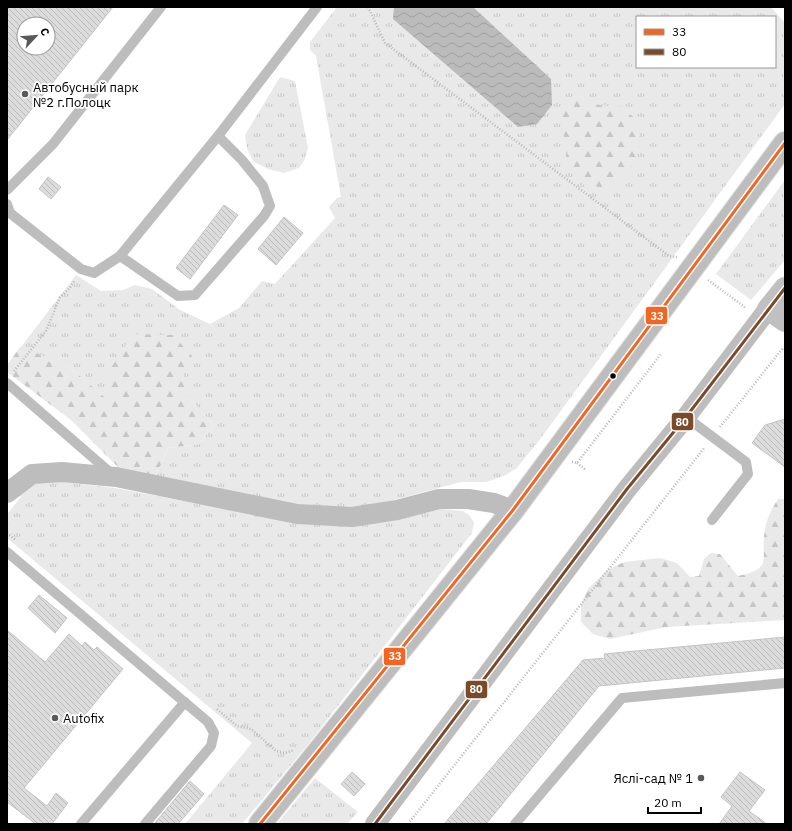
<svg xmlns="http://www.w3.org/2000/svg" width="792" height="831" font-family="'IBM Plex Sans',sans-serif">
  <defs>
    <pattern id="grass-tufts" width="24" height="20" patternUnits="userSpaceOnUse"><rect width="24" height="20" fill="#e9e9e9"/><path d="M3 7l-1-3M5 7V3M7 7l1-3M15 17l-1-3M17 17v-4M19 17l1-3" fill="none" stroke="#c6c6c6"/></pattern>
    <pattern id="forest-firs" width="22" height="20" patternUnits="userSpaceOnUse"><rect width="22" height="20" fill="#e9e9e9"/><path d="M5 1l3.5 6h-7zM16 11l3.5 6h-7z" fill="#c6c6c6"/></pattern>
    <pattern id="water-waves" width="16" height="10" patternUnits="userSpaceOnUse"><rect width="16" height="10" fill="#bbb"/><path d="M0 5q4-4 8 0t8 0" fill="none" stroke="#9f9f9f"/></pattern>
    <pattern id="building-back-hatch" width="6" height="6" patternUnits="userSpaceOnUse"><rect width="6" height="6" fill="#dcdcdc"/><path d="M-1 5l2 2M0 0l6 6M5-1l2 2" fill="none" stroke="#bbb"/></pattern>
  </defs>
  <rect width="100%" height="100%" fill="#fff"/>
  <g fill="url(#grass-tufts)" fill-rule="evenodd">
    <path d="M337 7H771L785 23V104L541 438 517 468 504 476 486 482H461L394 500 352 508 299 505 156 476 168 448 199 444 214 425 190 399 182 373 110 402 72 369 21 347 76 275 101 291 123 290 135 285 152 289 180 310 210 324 239 308 262 281 275 284 335 218 329 207 337 198 341 197 316 56 310 50V42ZM637 17H775V67H637Z"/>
    <path d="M280 77 295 81 308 148 304 161 299 168 284 173 268 169 254 162 247 149 245 135Z"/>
    <path d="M785 180V260L751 300 716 274Z"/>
    <path d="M54 481 115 488 295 522 400 519 441 509 463 511 470 516 474 523 472 533 310 742 242 824H185L252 743 7 538V514L21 497 15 493 32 482Z"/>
    <path d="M315 778 358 812 347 824H277Z"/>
  </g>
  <g fill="url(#forest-firs)">
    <path d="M574 100 600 105 622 107 638 121 640 148 627 176 607 188 584 185 568 165 562 125V111L564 105Z"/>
    <path d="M133 334 173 335 192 356 183 373 190 399 214 425 199 444 168 448 156 476 120 469 71 420 7 372V365L21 346 72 369 109 401V371Z"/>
    <path d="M778 499H785V620L666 627 610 639 593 634 581 622V605L588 589 607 570 624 562 660 558 677 563 690 577 699 576 704 559 711 553 720 554 738 576C776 568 759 558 765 530 766 520 772 508 778 499Z"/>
  </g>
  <path fill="url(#water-waves)" d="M394 7H473L551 79 552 105 537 124 518 127 393 19Z"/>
  <g fill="url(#building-back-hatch)" stroke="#c4c4c4" fill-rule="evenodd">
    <path d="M7 7H113L7 140ZM24 24H48V48H24Z"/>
    <path d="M48 177 61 187 51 199 39 189Z"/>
    <path d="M224 205 238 215 190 279 176 268Z"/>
    <path d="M284 217 303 233 276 265 258 249Z"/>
    <path d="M785 419V467L752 443 765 425Z"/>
    <path d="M39 595 67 618 55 633 28 608Z"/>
    <path d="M7 630 45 662 69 634 82 646 85 642 94 650 97 647 123 669 24 788 47 806 56 793 68 803 52 824H36L7 802Z"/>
    <path d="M785 637V668L599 686 486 824H444L583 660 605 658 604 654Z"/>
    <path d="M352 772 365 784 354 796 341 784Z"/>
    <path d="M740 772 765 790 749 811 767 824H719L732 806 721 797Z"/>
    <path d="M190 781 204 794 178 824H154Z"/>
  </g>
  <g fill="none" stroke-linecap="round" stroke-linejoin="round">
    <defs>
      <path id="primary" d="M260 824 513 510 785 143"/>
    </defs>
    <use href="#primary" stroke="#dbdbdb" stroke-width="24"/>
    <g stroke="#b8b8b8" stroke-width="2.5" stroke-dasharray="1 2" stroke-linecap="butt">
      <path d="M368 7 385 43 669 256 677 257"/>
      <path d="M708 280 746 308"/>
      <path d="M14 371 46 331 60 297 69 289 75 280"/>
      <path d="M720 427 783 348 785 349"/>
      <path d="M572 462 577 463 661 354"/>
      <path d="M577 463 586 470"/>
      <path d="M7 533 16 540"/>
      <path d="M217 709 237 726 251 729 276 751 285 753 294 750"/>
      <path d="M408 824 705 447"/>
    </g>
    <g stroke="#bdbdbd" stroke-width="10">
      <path d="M7 190 53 144 161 7"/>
      <path d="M7 204 10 213 81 269 94 273 120 256 218 136 317 7"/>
      <path d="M120 256 178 296 195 295 264 216 270 206 263 186 242 160 218 136"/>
      <path d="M7 383 113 475"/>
      <path d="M686 417 746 462 748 474 712 520"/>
      <path d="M7 552 208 722 214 733 211 746 145 824"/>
      <path d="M81 824 185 702"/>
      <path d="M515 824 622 698 785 683"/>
    </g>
    <g stroke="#bdbdbd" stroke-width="20">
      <path d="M7 493 32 474 62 472 116 477 297 514 352 517 397 510 439 499H468L494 503 513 510"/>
      <path d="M375 824 627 489 686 417 768 309"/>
    </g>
    <path stroke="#c0c0c0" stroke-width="22" d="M785 288 768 309 785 321"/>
    <use href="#primary" stroke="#bdbdbd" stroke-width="22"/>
    <defs>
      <path id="bus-1" d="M260 824 513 510 785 143"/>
      <path id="bus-2" d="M375 824 627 489 686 417 785 288"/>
    </defs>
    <use href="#bus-1" stroke="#fff" stroke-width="6"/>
    <use href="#bus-2" stroke="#fff" stroke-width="6"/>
    <use href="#bus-1" stroke="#f26522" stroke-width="3"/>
    <use href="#bus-2" stroke="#7a4b2a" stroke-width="3"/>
  </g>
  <g fill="#595959" stroke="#fff" stroke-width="1.5">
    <circle cx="25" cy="94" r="4"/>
    <circle cx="55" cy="718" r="4"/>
    <circle cx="701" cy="778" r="4"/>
  </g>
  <circle fill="#000" stroke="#fff" stroke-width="1.5" cx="613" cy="376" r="3.5"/>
  <g text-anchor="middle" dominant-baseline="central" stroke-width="3.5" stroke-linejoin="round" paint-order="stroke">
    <g font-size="13" fill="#000" stroke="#fff" text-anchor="start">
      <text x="33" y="87">Автобусный парк<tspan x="33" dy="15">№2 г.Полоцк</tspan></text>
      <text x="63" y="718">Autofix</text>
      <text x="693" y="778" text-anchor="end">Яслі-сад № 1</text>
    </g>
  </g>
  <g stroke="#fff" stroke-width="1.5">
    <rect x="645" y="306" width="23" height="19" rx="4" fill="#f26522"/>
    <rect x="671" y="412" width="23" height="19" rx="4" fill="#7a4b2a"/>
    <rect x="383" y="647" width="23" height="19" rx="4" fill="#f26522"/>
    <rect x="465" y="680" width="23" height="19" rx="4" fill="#7a4b2a"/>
  </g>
  <g font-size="11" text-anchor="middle" font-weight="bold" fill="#fff">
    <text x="657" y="320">33</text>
    <text x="682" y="426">80</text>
    <text x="395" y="660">33</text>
    <text x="476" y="693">80</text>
  </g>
  <rect width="792" height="831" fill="none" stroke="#000000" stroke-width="16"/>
  <rect x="636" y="16" width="140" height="52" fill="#ffffff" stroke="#999999"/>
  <rect x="644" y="29" width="20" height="6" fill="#f26522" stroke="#999999"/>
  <text x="672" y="36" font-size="12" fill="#000000">33</text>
  <rect x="644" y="49" width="20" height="6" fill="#7a4b2a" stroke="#999999"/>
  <text x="672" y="56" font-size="12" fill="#000000">80</text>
  <g transform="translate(36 36) rotate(64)"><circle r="19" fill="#ffffff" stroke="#999999"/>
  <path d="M0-3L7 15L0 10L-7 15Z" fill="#595959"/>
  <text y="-6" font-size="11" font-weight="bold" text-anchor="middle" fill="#000000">С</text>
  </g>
  <path d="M648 807v6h53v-6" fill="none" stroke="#000000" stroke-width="2"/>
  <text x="654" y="807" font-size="12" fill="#000000" stroke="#ffffff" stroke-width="3" paint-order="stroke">20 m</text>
</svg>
